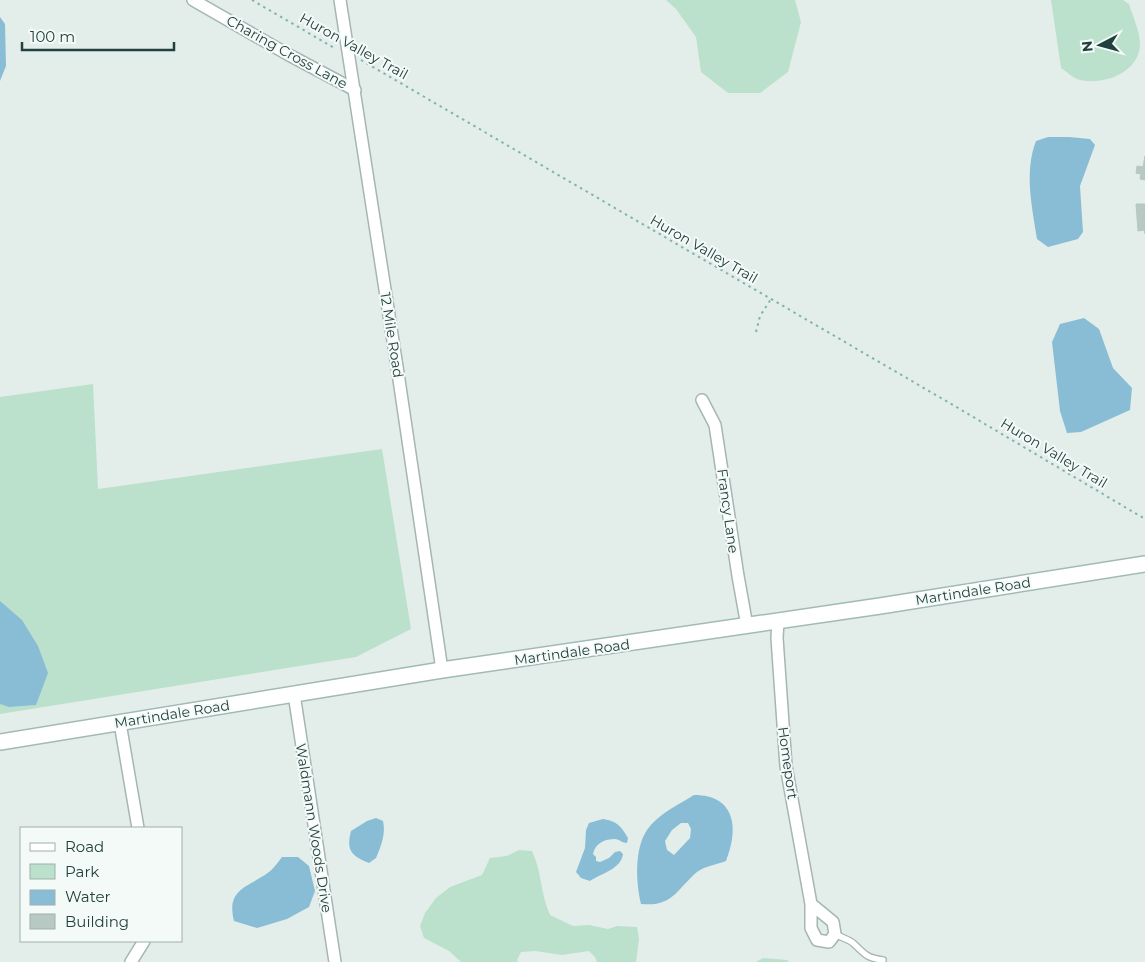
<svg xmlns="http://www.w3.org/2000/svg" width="1145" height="962" font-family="Montserrat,sans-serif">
  <rect width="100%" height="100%" fill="#e3eeeb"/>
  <g fill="#bbe0cb">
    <path d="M666 0H795L801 22 788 72 760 93H728L701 72 696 37 676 9Z"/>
    <path d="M1051 0H1123L1129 4C1133 17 1140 31 1140 45 1139 73 1101 87 1077 79 1072 77 1066 71 1061 68Z"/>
    <path d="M93 384 98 489 382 449 411 629 356 657 0 714V397Z"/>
    <path d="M519 850 532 851C542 872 540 893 550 915L573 926 589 925 608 929 617 926 637 927 639 939 636 962H597L595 957 589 951 562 955 535 951 521 952 517 960 518 962H461L449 951 424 938 420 926 425 913 436 898 450 887 482 875 490 858 507 856Z"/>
    <path d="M763 958 787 960 789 962H756Z"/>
  </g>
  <g fill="#89bdd5" fill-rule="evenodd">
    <path d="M0 17 5 24 6 66 0 81Z"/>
    <path d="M1048 137H1069L1090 139 1095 145 1080 186 1083 232 1078 239 1048 247 1037 239C1032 207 1024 172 1036 141Z"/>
    <path d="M1084 318 1099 329 1113 368 1132 388 1130 410 1081 432 1067 433 1060 411 1052 342 1060 324Z"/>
    <path d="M0 601 22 620 38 646 48 673 36 705 9 707 0 704Z"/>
    <path d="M694 795C736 795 739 829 726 861 718 864 703 867 697 872 676 890 673 907 641 904 636 883 634 849 647 830 658 814 678 805 694 795ZM681 823H688L691 829 690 838 674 855 667 850 665 841 672 830Z"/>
    <path d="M376 818 383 821C386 834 381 846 376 858L369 863C351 856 346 850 351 831L367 821Z"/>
    <path d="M603 819C617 821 621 826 628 838L627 843C622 843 621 840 615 839 605 839 595 843 593 854L596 857V861L600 862 609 858 615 852 620 851 623 854C621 869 602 873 590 881L581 878 576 872 585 848 586 830 589 823Z"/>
    <path d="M282 857H298L309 866 315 891 309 907 287 919 257 928 234 921C226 889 247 888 269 872 274 868 278 862 282 857Z"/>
  </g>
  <g fill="#b8c9c4" stroke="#b5c8c3">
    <path d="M1145 156V180L1140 179 1141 174 1136 173 1137 166 1143 167Z"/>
    <path d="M1136 204H1145V234L1144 230 1138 231Z"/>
  </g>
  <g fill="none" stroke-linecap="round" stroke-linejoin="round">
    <defs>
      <path id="lane" d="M835 934C840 937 848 939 853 943 865 954 866 958 883 960"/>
      <g id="street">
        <path d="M193 0 289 55 355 90"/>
        <path d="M340 0 398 373 442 670"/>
        <path d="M702 400 715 425 738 576 747 626"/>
        <path d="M778 621 777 638 786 766 811 904V928L817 940 829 942 835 934 833 922 811 904"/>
        <path d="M294 694 335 962"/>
        <path d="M120 723 138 828"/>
        <path d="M131 962 144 941"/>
      </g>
      <path id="secondary" d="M0 742 442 670 880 606 1145 564"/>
    </defs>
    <use href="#lane" stroke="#a5b6b3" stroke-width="8"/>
    <use href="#street" stroke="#a5b6b3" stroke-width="14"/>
    <use href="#secondary" stroke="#a1bab5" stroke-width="18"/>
    <g stroke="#82b3ab" stroke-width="2" stroke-dasharray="2.5 4" stroke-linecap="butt">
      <path d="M252 0 336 49"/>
      <path d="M361 60 953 405 1145 519"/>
      <path d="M756 332 760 316 771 299"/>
    </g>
    <use href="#lane" stroke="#fff" stroke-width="5.5"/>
    <use href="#street" stroke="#fff" stroke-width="11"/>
    <use href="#secondary" stroke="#fff" stroke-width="15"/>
  </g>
  <g text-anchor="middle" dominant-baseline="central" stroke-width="4" stroke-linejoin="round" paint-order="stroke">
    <g font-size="14" fill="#22403d" stroke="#f4faf8">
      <text transform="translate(354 46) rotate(29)">Huron Valley Trail</text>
      <text transform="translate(287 52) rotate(29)">Charing Cross Lane</text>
      <text transform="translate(704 249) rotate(30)">Huron Valley Trail</text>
      <text transform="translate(392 335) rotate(81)">12 Mile Road</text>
      <text transform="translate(1054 453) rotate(31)">Huron Valley Trail</text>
      <text transform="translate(728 511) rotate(82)">Francy Lane</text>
      <text transform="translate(973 591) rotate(-9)">Martindale Road</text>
      <text transform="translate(572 652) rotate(-8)">Martindale Road</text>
      <text transform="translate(172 714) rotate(-9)">Martindale Road</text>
      <text transform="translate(788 763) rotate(82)">Homeport</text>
      <text transform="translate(314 828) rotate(81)">Waldmann Woods Drive</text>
    </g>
  </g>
  <rect x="20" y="827" width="162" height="115" fill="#f4faf8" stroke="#a0b0ad"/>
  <rect x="30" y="843" width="25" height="8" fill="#ffffff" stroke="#a0b0ad"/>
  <text x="65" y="852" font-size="15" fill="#22403d">Road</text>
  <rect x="30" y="864" width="25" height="15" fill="#bbe0cb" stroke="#a0b0ad"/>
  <text x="65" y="877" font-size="15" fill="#22403d">Park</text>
  <rect x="30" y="890" width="25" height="15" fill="#89bdd5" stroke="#a0b0ad"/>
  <text x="65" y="902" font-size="15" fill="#22403d">Water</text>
  <rect x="30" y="914" width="25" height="15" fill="#b8c9c4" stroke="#a0b0ad"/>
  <text x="65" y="927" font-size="15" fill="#22403d">Building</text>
  <g transform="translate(1100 45) rotate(264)" stroke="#f4faf8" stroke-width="4" paint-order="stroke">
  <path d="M0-4L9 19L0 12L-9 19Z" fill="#22403d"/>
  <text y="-8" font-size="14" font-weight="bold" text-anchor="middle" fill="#22403d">N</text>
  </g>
  <path d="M22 42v8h152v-8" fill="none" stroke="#22403d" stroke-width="2.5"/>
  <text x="30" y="42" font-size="15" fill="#22403d" stroke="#f4faf8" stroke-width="4" paint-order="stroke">100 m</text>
</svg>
